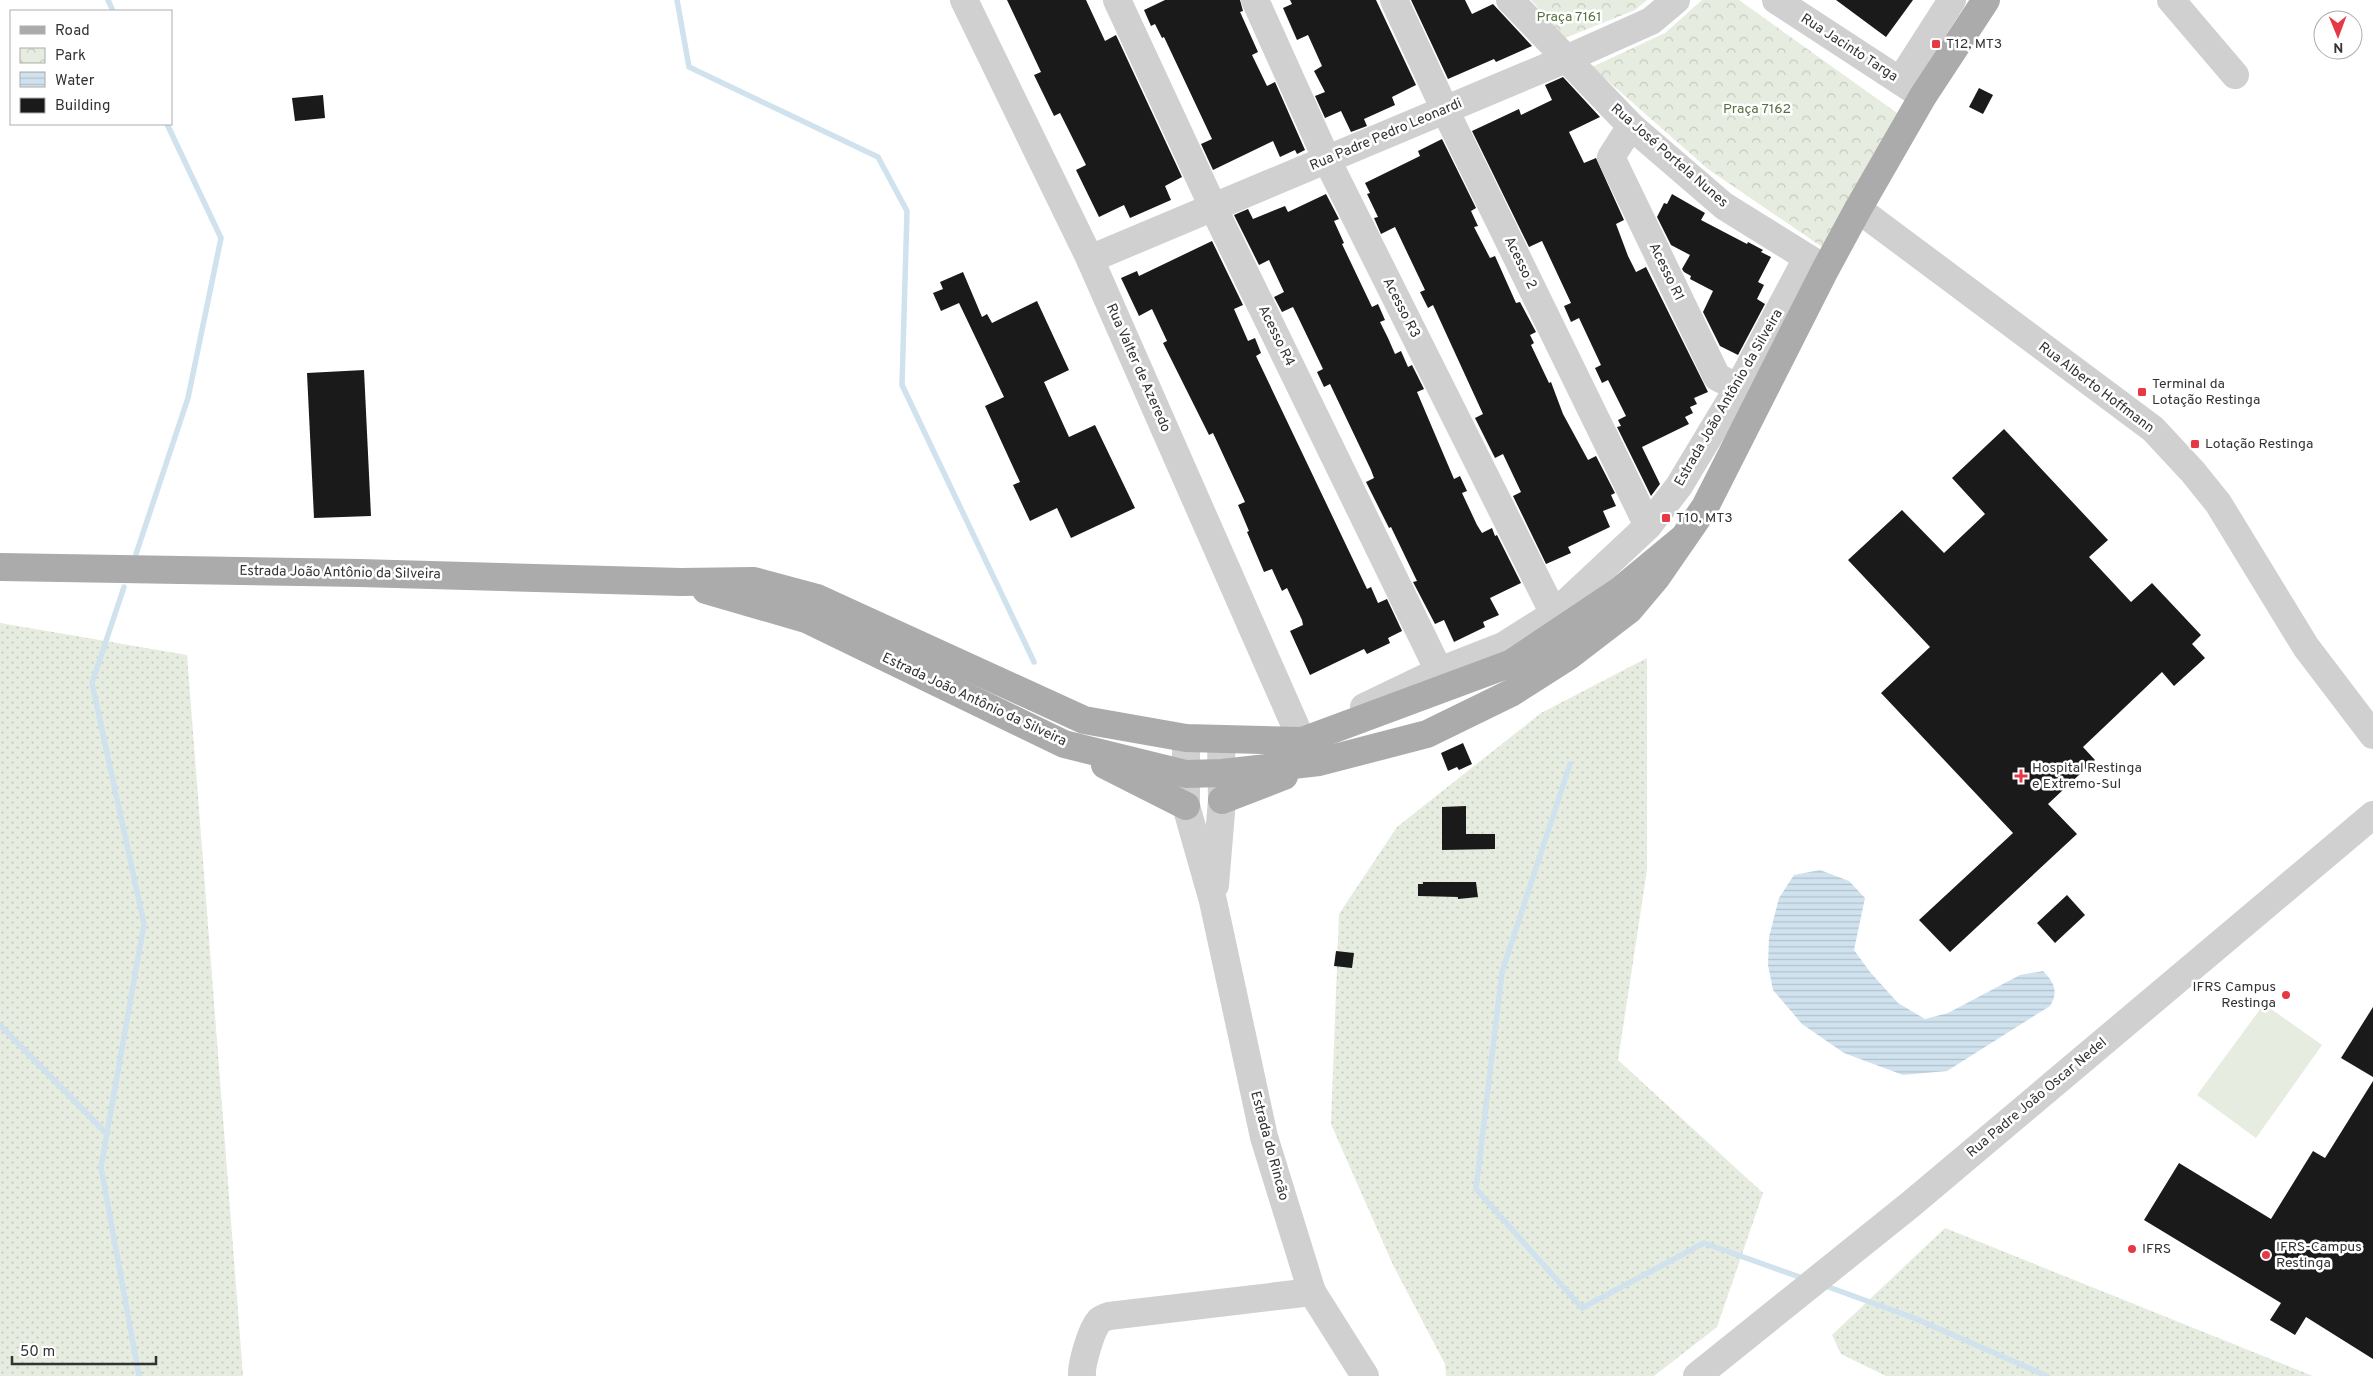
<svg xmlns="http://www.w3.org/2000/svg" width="2373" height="1376" font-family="Overpass,sans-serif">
  <defs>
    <pattern id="grass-dots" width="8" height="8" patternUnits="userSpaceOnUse" patternTransform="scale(1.25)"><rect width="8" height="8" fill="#e6ecdf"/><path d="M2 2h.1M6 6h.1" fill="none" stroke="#c6cbc0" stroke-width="1.8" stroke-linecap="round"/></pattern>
    <pattern id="park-crowns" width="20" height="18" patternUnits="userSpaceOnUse" patternTransform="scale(1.25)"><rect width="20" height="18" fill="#e6ecdf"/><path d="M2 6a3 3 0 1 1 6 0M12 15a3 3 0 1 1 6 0" fill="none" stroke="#c6cbc0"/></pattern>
    <pattern id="water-rules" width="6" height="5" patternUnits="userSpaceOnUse" patternTransform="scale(1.25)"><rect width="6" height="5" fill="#cfe2ee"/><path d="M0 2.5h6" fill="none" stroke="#b2c2cd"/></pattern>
  </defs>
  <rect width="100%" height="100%" fill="#fff"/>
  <g fill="url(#grass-dots)">
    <path d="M0 623 187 655 243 1376H0Z"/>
    <path d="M1647 658V870L1618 1060 1763 1193 1717 1327 1654 1376H1446L1445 1364 1393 1265 1331 1124 1339 914 1397 827 1541 713Z"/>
    <path d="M1945 1228 2313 1376H1886L1841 1354 1832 1335Z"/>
  </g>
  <g fill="url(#park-crowns)">
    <path d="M1531 0H1647L1635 10 1565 38Z"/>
    <path d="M1702 0H1739L1897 113 1825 249 1708 169 1592 67 1665 33Z"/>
  </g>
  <path fill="#e6ecdf" d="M2264 1004 2322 1045 2256 1138 2197 1095Z"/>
  <path fill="url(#water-rules)" d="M1820 870 1849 881 1865 898 1854 950 1870 972 1898 1003 1925 1019 1948 1013 2020 975 2043 971C2054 982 2059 992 2050 1006L1947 1071 1903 1075 1844 1053 1802 1024 1773 990 1768 965 1769 937 1779 898 1794 875Z"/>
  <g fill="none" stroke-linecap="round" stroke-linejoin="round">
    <g stroke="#cfe2ee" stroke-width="5.5">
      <path d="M108 0 113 11"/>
      <path d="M677 0 689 67 878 157 907 211 902 385 1034 662"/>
      <path d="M136 554 188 398 221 238 167 124"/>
      <path d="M124 587 92 683 144 924 101 1167 139 1376"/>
      <path d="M1570 764 1502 972 1476 1189 1582 1308 1704 1243 1805 1279"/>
      <path d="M0 1025 107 1134"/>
      <path d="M1823 1285 1914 1318 2047 1376"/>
    </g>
  </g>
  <g fill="#1a1a1a">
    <path d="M1007 0H1086L1105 41 1116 35 1182 177 1165 186 1171 200 1130 218 1124 205 1099 217 1076 170 1086 165 1060 113 1054 116 1034 75 1041 72Z"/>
    <path d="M1165 0H1240L1243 11 1240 12 1241 14 1258 52 1252 55 1267 86 1275 82 1305 150 1297 154 1295 150 1280 157 1273 141 1213 170 1201 144 1212 139 1164 37 1162 38 1155 24 1151 26 1144 10Z"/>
    <path d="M1290 0H1376L1416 85 1392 97 1395 105 1364 119 1367 126 1351 132 1341 111 1325 118 1315 96 1325 92 1314 71 1322 66 1308 35 1297 40 1283 8 1292 4Z"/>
    <path d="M1411 0H1465L1472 14 1493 4 1532 46 1496 62 1494 59 1448 79Z"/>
    <path d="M1836 0H1913L1886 37Z"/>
    <path d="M1563 77 1600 117 1569 132 1584 163 1596 158 1624 220 1616 224 1628 256 1636 272 1646 267 1708 392 1694 398 1697 404 1690 407 1693 413 1685 417 1689 424 1642 447 1660 484 1651 496 1617 427 1621 426 1618 420 1626 416 1608 380 1602 383 1595 368 1601 365 1579 318 1571 322 1564 306 1571 303 1542 241 1529 247 1472 131 1519 109 1521 115 1552 100 1545 85Z"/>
    <path d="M1979 88 1993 95 1983 114 1969 107Z"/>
    <path d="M323 95 325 118 295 121 292 98Z"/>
    <path d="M1442 139 1476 208 1471 211 1478 226 1474 227 1490 258 1495 256 1516 303 1520 302 1536 332 1530 335 1534 343 1531 345 1549 383 1551 382 1563 414 1588 460 1596 456 1615 493 1611 495 1616 506 1603 511 1610 527 1568 547 1571 553 1546 564 1513 496 1521 492 1503 454 1495 458 1475 418 1483 414 1433 305 1428 308 1420 292 1425 290 1395 227 1381 234 1374 218 1378 217 1367 194 1370 193 1365 183 1420 156 1418 151Z"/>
    <path d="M1326 194 1339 219 1334 221 1344 243 1342 244 1372 307 1378 304 1385 320 1380 322 1388 338 1395 354 1401 351 1408 367 1412 365 1424 389 1417 392 1454 479 1460 476 1467 491 1462 493 1477 525 1482 533 1492 528 1495 536 1497 535 1521 583 1490 598 1499 615 1483 622 1485 627 1454 642 1444 620 1435 624 1413 582 1417 581 1391 527 1389 528 1366 482 1374 478 1371 470 1330 384 1324 387 1317 372 1323 369 1297 315 1293 307 1282 312 1274 297 1284 292 1269 260 1259 265 1234 215 1248 209 1253 219 1285 206 1288 212Z"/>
    <path d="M1672 194 1705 213 1701 220 1747 244 1748 242 1763 250 1761 252 1771 257 1758 282 1764 285 1757 299 1765 304 1738 355 1720 346 1703 312 1713 291 1690 279 1691 276 1684 272 1682 269 1690 255 1671 245 1657 217 1664 203 1667 204Z"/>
    <path d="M1212 241 1243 305 1234 309 1248 341 1255 338 1261 353 1256 356 1367 589 1371 587 1378 603 1387 599 1402 631 1388 638 1390 643 1367 654 1364 649 1310 675 1290 631 1303 625 1302 620 1287 588 1282 591 1272 569 1264 572 1247 532 1249 531 1238 505 1245 502 1213 433 1209 435 1163 343 1167 341 1152 309 1139 316 1121 278 1137 271 1139 276Z"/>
    <path d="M963 272 982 317 987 314 992 323 1037 301 1069 370 1044 382 1069 437 1095 425 1135 508 1071 538 1057 508 1030 521 1013 485 1020 482 985 406 1004 397 959 303 941 311 933 293 943 289 940 282Z"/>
    <path d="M364 370 371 516 314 518 307 373Z"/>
    <path d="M2004 429 2108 540 2089 557 2131 602 2152 583 2201 635 2192 644 2205 658 2174 686 2162 672 2083 747 2095 760 2048 804 2077 834 1950 952 1919 920 2013 833 1881 693 1930 647 1848 560 1902 510 1944 553 1985 514 1952 478Z"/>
    <path d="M1463 743 1472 764 1459 770 1457 767 1448 771 1441 753Z"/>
    <path d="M1466 806V834H1495V849L1442 850V807Z"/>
    <path d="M1423 882H1476L1478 897 1458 899V897L1418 896V884H1423Z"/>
    <path d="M2067 895 2085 915 2055 943 2037 923Z"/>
    <path d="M1336 951 1354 953 1352 968 1334 966Z"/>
    <path d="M2373 1007V1077L2341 1058Z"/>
    <path d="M2373 1081V1359L2306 1317 2295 1335 2270 1320 2281 1303 2144 1220 2179 1163 2271 1219 2313 1151 2325 1158Z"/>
  </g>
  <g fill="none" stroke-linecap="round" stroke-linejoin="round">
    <g stroke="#d0d0d0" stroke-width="28">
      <path d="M964 0 1090 259 1302 741"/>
      <path d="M1117 0 1213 207 1439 671"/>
      <path d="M1255 0 1327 160 1554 614"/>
      <path d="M1394 0 1445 110 1648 526"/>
      <path d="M1510 0 1631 126 1724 206 1822 267"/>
      <path d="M1776 0 1923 96"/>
      <path d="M2171 0 2235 75"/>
      <path d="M1900 81 1952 0"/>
      <path d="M1631 126 1611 157 1717 377 1753 395"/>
      <path d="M1858 209 2153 429 2193 472 2218 503 2306 647 2373 735"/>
      <path d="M1090 259 1566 59 1651 21 1676 0"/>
      <path d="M1364 707 1439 671 1503 646 1554 614 1648 526 1679 486 1738 388 1807 258"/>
      <path d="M1186 738V806L1213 901 1264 1137 1312 1292 1365 1376"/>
      <path d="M1215 885 1222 800 1221 740"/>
      <path d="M1082 1376C1081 1365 1091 1330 1099 1321 1101 1319 1106 1317 1109 1316L1312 1292"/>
      <path d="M1697 1376 1911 1204 2373 815"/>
    </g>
    <g stroke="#ababab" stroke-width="28">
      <path d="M0 567 360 573 681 582 754 581 817 598 1084 720 1186 738 1302 741 1512 663 1618 592 1682 539"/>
      <path d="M706 590 806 619 1064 744 1186 774 1222 773 1319 762 1427 734 1511 693 1569 656 1629 610 1656 578 1705 507 1825 270 1858 209 1923 96 1986 0"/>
      <path d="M1105 765 1186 806"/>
      <path d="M1222 800 1284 776"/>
    </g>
  </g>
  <g fill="#e63946" stroke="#fff" stroke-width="2">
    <rect x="1931" y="39" width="10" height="10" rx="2.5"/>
    <rect x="2137" y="387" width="10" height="10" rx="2.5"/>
    <rect x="2190" y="439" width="10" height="10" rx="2.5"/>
    <rect x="1661" y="513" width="10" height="10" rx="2.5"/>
    <path d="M2018.5 768.5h5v5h5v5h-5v5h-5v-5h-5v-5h5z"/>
    <circle cx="2286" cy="995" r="5"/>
    <circle cx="2132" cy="1249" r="5"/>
    <circle cx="2266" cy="1255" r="5"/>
  </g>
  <g text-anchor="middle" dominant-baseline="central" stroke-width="5" stroke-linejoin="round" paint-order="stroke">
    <g font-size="14" fill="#56703f" stroke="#fff">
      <text x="1569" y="17">Praça 7161</text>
      <text x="1757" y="109">Praça 7162</text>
    </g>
    <g font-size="14" fill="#333" stroke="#fff" text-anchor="start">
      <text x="1946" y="44">T12, MT3</text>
      <text x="2152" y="384">Terminal da<tspan x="2152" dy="16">Lotação Restinga</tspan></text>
      <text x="2205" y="444">Lotação Restinga</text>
      <text x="1676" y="518">T10, MT3</text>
      <text x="2032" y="768">Hospital Restinga<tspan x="2032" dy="16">e Extremo-Sul</tspan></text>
      <text x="2276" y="987" text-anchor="end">IFRS Campus<tspan x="2276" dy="16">Restinga</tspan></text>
      <text x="2276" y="1247">IFRS-Campus<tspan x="2276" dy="16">Restinga</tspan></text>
      <text x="2142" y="1249">IFRS</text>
    </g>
    <g font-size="14" fill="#333" stroke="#fff">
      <text transform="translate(1849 48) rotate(33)">Rua Jacinto Targa</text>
      <text transform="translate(1386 135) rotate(-23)">Rua Padre Pedro Leonardi</text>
      <text transform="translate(1669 156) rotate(41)">Rua José Portela Nunes</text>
      <text transform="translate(1520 263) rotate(64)">Acesso 2</text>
      <text transform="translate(1666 272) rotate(64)">Acesso R1</text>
      <text transform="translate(1401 308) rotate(63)">Acesso R3</text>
      <text transform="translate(1276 336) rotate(64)">Acesso R4</text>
      <text transform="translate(1138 368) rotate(66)">Rua Valter de Azeredo</text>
      <text transform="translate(2096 388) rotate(37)">Rua Alberto Hoffmann</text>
      <text transform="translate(1729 398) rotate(-60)">Estrada João Antônio da Silveira</text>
      <text transform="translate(340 573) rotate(1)">Estrada João Antônio da Silveira</text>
      <text transform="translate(974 700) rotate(25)">Estrada João Antônio da Silveira</text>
      <text transform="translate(2037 1098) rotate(-40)">Rua Padre João Oscar Nedel</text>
      <text transform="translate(1269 1146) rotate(75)">Estrada do Rincão</text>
    </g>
  </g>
  <rect x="10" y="10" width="162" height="115" fill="#ffffff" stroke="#adadad"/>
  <rect x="20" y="26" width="25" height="8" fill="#ababab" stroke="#adadad"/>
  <text x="55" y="35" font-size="15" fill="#333333">Road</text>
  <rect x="20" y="48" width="25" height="15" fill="url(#park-crowns)" stroke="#adadad"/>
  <text x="55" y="60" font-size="15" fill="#333333">Park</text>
  <rect x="20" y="72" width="25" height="15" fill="url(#water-rules)" stroke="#adadad"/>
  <text x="55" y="85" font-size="15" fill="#333333">Water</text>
  <rect x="20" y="98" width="25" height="15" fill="#1a1a1a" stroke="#adadad"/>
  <text x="55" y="110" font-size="15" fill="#333333">Building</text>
  <g transform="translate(2338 35) rotate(179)"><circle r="24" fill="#ffffff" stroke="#adadad"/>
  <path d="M0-4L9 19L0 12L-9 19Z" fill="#e63946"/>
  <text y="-8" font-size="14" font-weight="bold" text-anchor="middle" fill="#333333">N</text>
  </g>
  <path d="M12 1356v8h144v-8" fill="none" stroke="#333333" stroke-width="2.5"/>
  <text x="20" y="1356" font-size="15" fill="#333333" stroke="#ffffff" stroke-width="4" paint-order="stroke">50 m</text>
</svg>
